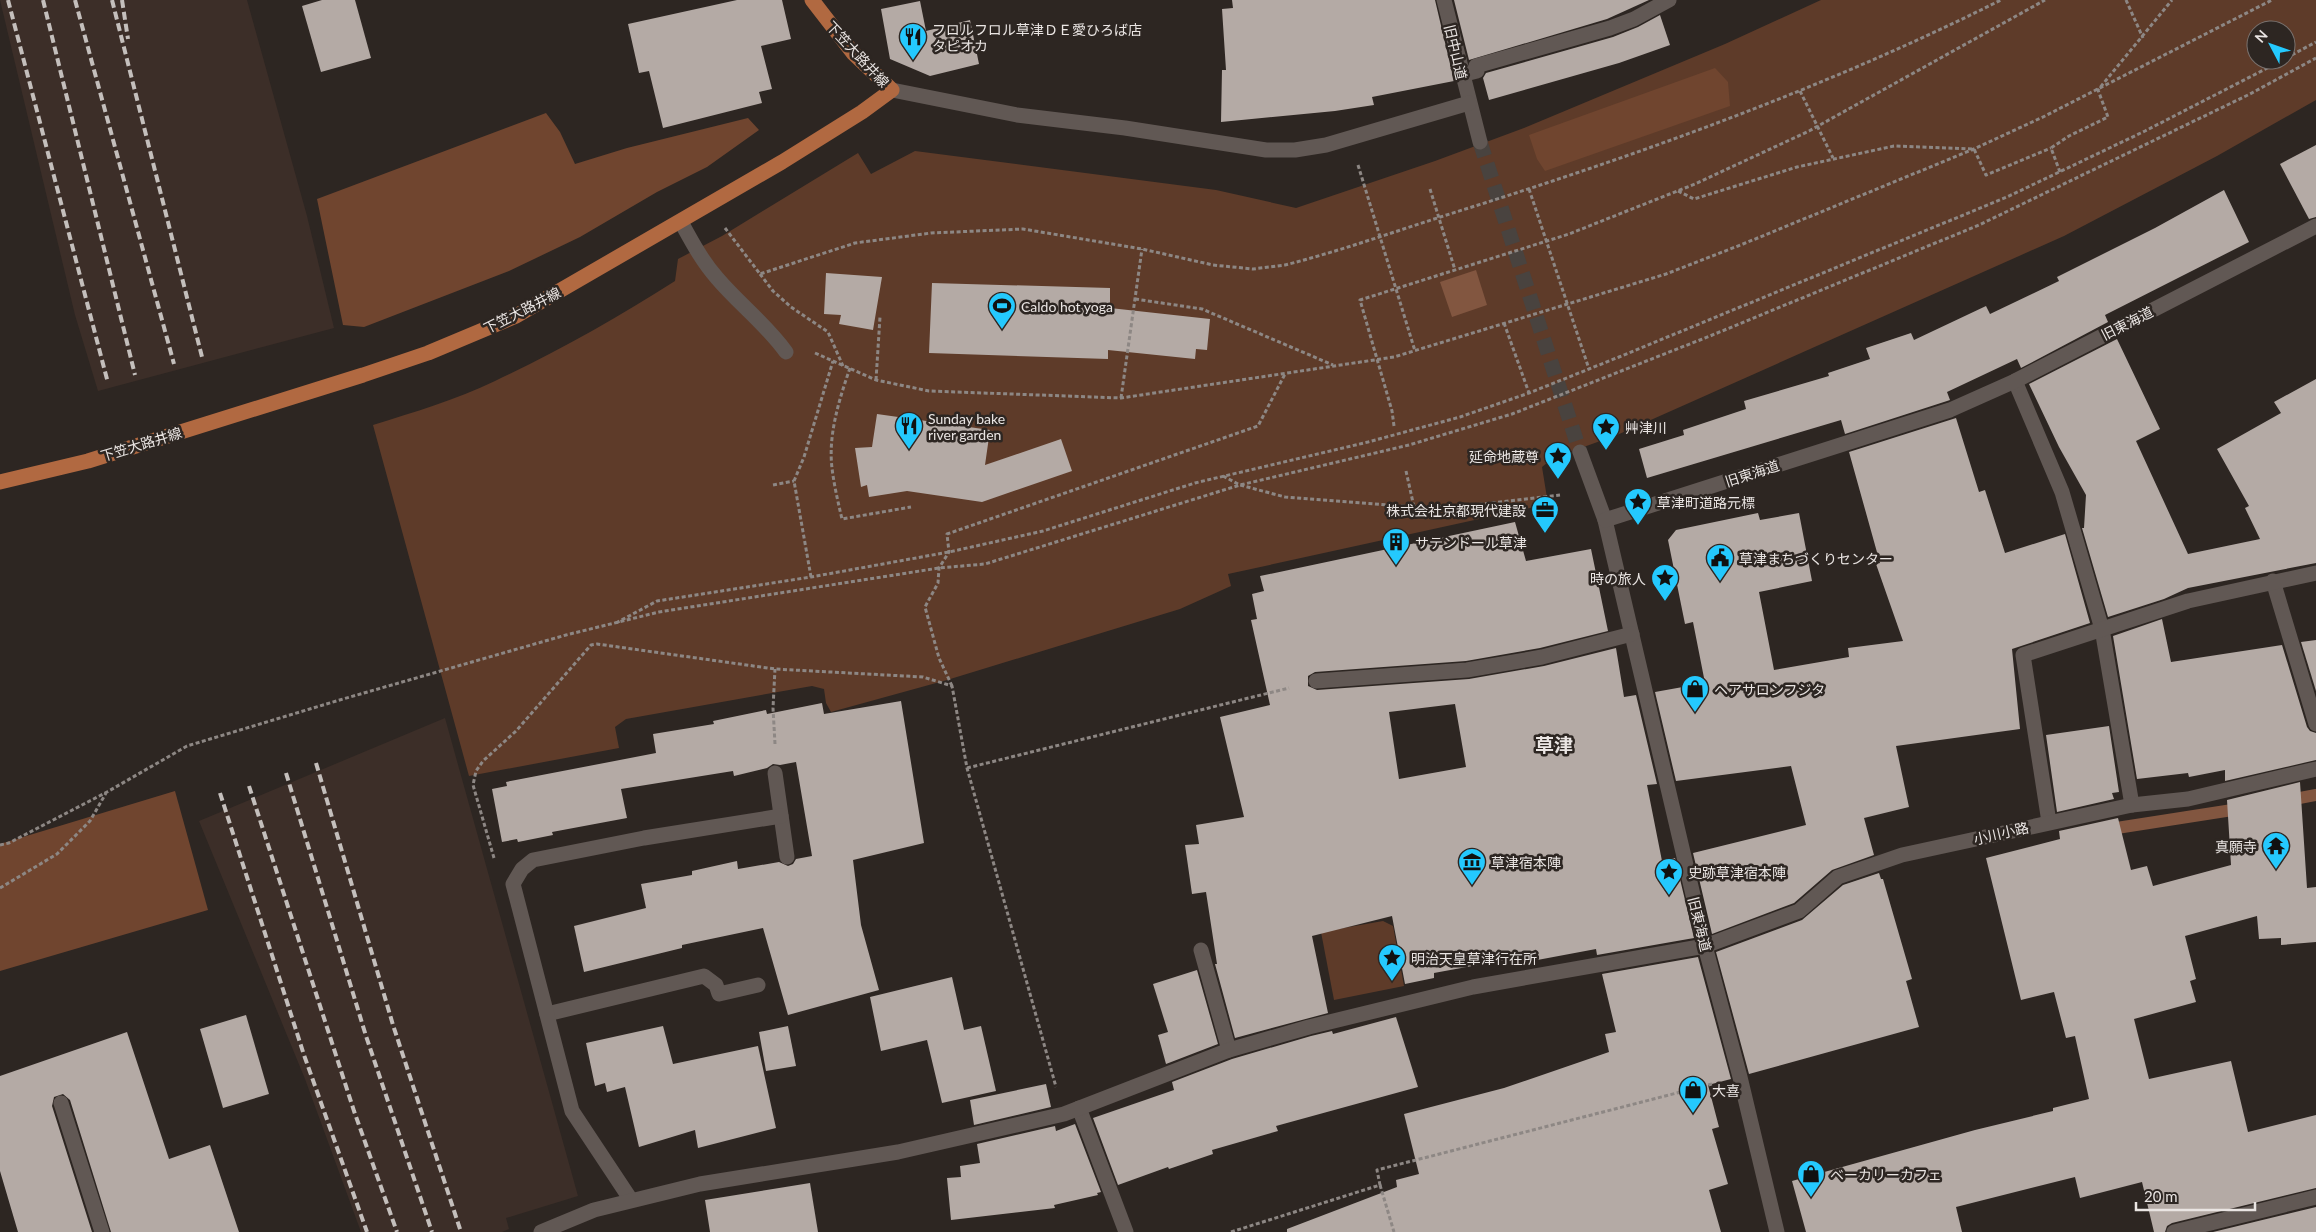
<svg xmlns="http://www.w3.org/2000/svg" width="2316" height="1232" font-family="Lato,'Noto Sans JP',sans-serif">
  <rect width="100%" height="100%" fill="#2d2622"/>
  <g fill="#3c2e28">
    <path d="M0 0H247L307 216 334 328 98 391 75 315Z"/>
    <path d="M445 718 578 1196 506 1218 509 1229 502 1232H361L305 1079 199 821Z"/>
  </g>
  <g fill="#5e3b29" fill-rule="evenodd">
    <path d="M1821 0H2316V100L2217 156 2064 236 1617 435 1553 458 1542 467 1548 504 1228 574 1231 586 1180 609 947 680 831 712 826 703 824 689 812 686 626 719 615 727 619 748 469 776 373 425C414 412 456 400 495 381 557 352 617 318 675 281L678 259 722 236 858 153 871 174 915 151 1216 190 1296 208 1435 161 1524 128 1725 44ZM2256 30H2286V60H2256Z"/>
    <path d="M1383 921 1393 926 1404 986 1334 1000 1321 932Z"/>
  </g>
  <g fill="#70452f">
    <path d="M1715 68 1728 82 1730 106 1545 171 1537 159 1529 135Z"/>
    <path d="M546 113 560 132 575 164 627 148 748 118 759 130 707 167 657 192 580 237 509 271 364 327 343 325 317 199Z"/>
    <path d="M175 791 208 910 0 971V844Z"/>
  </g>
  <path fill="#825640" d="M1476 270 1487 305 1452 317 1440 282Z"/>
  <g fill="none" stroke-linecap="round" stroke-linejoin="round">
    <g stroke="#825640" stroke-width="12">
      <path d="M2284 801 2316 795"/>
      <path d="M2104 830 2245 808"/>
    </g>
  </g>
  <g fill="#b4aaa5" fill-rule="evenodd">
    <path d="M322 0H355L371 58 321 72 302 6Z"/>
    <path d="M737 0H782L791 39 761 46 772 89 759 92 762 103 663 128 649 71 639 73 628 24Z"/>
    <path d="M1232 0H1435L1454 81 1372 97 1374 105 1335 111 1221 122 1222 70H1226L1222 9 1233 8Z"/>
    <path d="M1454 0H1649L1607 19 1469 60Z"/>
    <path d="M920 1 926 31 970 20 979 64 930 76 890 59 881 9Z"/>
    <path d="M1660 15 1670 45 1619 63 1489 100 1483 78 1486 73 1613 37 1638 27Z"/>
    <path d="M2316 145V217L2309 219 2280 164Z"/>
    <path d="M2224 190 2249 242 2105 315 2108 322 2021 368 2017 359 1947 392 1950 400 1947 401 1845 434 1841 420 1647 478 1639 449 1684 435 1683 430 1746 409 1744 401 1829 376 1828 373 1870 359 1866 348 1911 333 1914 340 1986 306 1990 314 2059 281 2057 277 2155 228Z"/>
    <path d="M826 273 882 277 873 330 839 324 841 315 824 314Z"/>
    <path d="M932 283 1110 288V308L1210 319 1207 350 1196 349 1195 359 1108 350V359L929 353Z"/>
    <path d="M2117 339 2160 429 2136 441 2188 554 2260 539 2245 508 2249 506 2217 449 2281 413 2274 402 2316 379V563L2188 588 2164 599 2108 617 2082 528H2084L2086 495 2059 447 2029 384Z"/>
    <path d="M877 414 990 430 985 465 1061 439 1072 471 982 502 907 491 869 497 867 485 861 487 855 448 872 447Z"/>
    <path d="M1956 418 1979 492 1985 490 2005 553 2065 534 2090 623 2012 649 2020 729 1896 746 1909 807 1864 818 1874 855 1832 870 1794 903 1712 934 1693 853 1806 825 1791 766 1676 781 1655 692 1705 683 1693 622 1685 624 1668 540 1676 530 1758 513 1760 520 1799 513 1812 581 1759 592 1774 670 1849 657 1848 648 1903 641 1876 564 1880 563 1849 452Z"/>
    <path d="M1515 522 1526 561 1591 549 1608 631 1540 648 1466 661 1315 672 1308 676V686L1317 690 1469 679 1544 666 1616 648 1624 697 1636 695 1657 784 1647 785 1662 861 1675 858 1694 938 1597 955 1596 949 1522 963 1521 957 1434 973V978L1405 984 1392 916 1312 936 1328 1013 1235 1038 1215 964H1217L1206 892 1192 894 1185 845 1199 844 1196 825 1244 817 1220 717 1270 705 1251 620 1257 619 1252 594 1264 591 1260 576ZM1455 704 1466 767 1399 779 1389 712Z"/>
    <path d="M2162 619 2171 662 2282 645 2307 727 2310 731 2316 733V760L2225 781V770L2189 777 2188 773 2137 779 2113 636Z"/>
    <path d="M2316 640V691L2301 642Z"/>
    <path d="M901 701 924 843 853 860 861 925 879 990 788 1015 763 928 682 945V948L584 972 574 926 646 908 641 884 692 875V871L737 861 738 869 779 862 788 866 793 864 796 859 812 856 796 762 780 765 773 764 767 768 734 776 733 771 621 789 627 818 552 832 553 835 518 842 517 839 502 842 492 789 507 786 506 782 656 753 653 734 714 724 713 721 766 710 767 714 822 703 824 714Z"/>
    <path d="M2109 726 2119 792 2112 793 2114 799 2057 812 2046 735Z"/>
    <path d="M2300 782 2307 888 2316 887V942L2281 945V938L2259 939 2257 916 2185 936 2196 979 2190 981 2196 1002 2134 1019 2149 1079 2231 1061 2248 1132 2316 1115V1188L2172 1223 2167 1226 2165 1232H2154L2142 1182 2080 1198 2075 1177 1956 1207 1962 1232H1806L1792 1181 1975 1130 2053 1111V1108L2089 1099 2075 1036 2066 1038 2054 992 2021 1000 1986 858 2060 839 2059 831 2118 818 2131 870 2147 866 2153 886 2231 865 2227 800Z"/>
    <path d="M1879 873 1881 879H1883L1912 979 1906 981 1919 1027 1749 1074 1716 952 1802 920 1843 885Z"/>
    <path d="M1698 957 1731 1079 1708 1085 1719 1127 1712 1129 1728 1184 1709 1190 1721 1232H1287V1229L1397 1187 1396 1180 1419 1174 1404 1114 1504 1088 1609 1052 1605 1034 1616 1032 1602 974Z"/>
    <path d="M1197 970 1218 1044 1166 1064 1158 1035 1168 1032 1153 984Z"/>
    <path d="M952 977 964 1030 981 1026 996 1091 942 1103 927 1040 881 1051 870 997Z"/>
    <path d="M246 1015 269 1094 223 1108 200 1029Z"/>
    <path d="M1396 1017 1418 1087 1276 1126 1278 1131 1212 1150 1213 1154 1169 1169 1168 1167 1118 1185 1093 1118 1174 1090 1172 1082 1232 1059 1311 1036 1332 1031 1333 1034Z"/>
    <path d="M663 1026 673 1064 758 1046 776 1128 698 1148 695 1130 639 1147 625 1087 607 1092 605 1083 595 1086 586 1043Z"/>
    <path d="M788 1026 796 1066 766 1071 759 1032Z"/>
    <path d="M127 1032 169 1159 210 1145 239 1232H111L70 1100 63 1094 54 1097 52 1106 92 1232H18L0 1171V1076Z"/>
    <path d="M1046 1084 1051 1107 974 1125 970 1100Z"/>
    <path d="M1075 1124 1101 1192 1097 1193 1098 1195 1054 1205 1055 1208 951 1220 947 1178 961 1177 960 1166 980 1163 977 1144 1055 1126 1056 1131Z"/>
    <path d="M810 1183 818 1232H710L705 1200Z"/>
    <path d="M2316 1207V1232H2213Z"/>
  </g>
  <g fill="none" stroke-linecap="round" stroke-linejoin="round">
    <path stroke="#49433f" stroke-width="15" stroke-dasharray="15 8" stroke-linecap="butt" d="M1480 142 1580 452"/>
    <g stroke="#8d8784" stroke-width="3" stroke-dasharray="4 2.5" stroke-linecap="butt">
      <path d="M2126 0 2143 38"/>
      <path d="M2286 58 2316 42"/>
      <path d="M1800 91 1833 158"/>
      <path d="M1358 165 1415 351"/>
      <path d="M2060 172 2051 148 2069 136 2108 117 2098 90 2172 0"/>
      <path d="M1430 189 1455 270"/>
      <path d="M1529 189 1589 369"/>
      <path d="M1678 191 1694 199 1797 167 1894 146 1974 149 1986 175 2051 148"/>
      <path d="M725 228 760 274 855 243 931 233 1023 229 1142 249 1213 265 1253 269 1285 265C1348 249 1410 226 1472 207 1653 150 1831 85 2001 0"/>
      <path d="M760 274 773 291 791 307 828 332 843 366"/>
      <path d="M1135 299 1202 309 1333 365"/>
      <path d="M1504 323 1529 393"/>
      <path d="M815 353 876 380 929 391 1121 398 1394 357 1666 274 1743 244 1974 149 2045 116 2272 0"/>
      <path d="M850 368C839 400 828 435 832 468 834 485 838 502 842 519L911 507"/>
      <path d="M876 380 880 317"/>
      <path d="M1121 398 1142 249"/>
      <path d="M1394 426 1392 411 1360 300 1569 234 1695 184 1809 131 2045 0"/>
      <path d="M1406 471 1414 507"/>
      <path d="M1223 476 1240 485 1285 497 1414 507 1465 506 1560 495"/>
      <path d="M773 485 794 481"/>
      <path d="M811 577 794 481 804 457 833 361"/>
      <path d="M616 623 657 601 811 577 949 552 1043 531 1195 483 1368 442 1460 417 1529 393 1619 357 2007 197 2145 131 2283 60"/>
      <path d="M952 686 939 658 925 607 938 583 939 568 949 552 947 534 1258 426 1285 374"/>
      <path d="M775 744 773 708 775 669"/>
      <path d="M967 768 1289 688"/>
      <path d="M0 845 9 843 107 792 187 746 343 699 566 635 659 612 939 568 985 564 1240 485 1409 445 1512 414 1710 336 1979 225 2250 94 2316 58"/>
      <path d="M494 858 473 785 476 771 483 761 516 731 591 645 597 644 775 669 923 677 952 686 967 768 1056 1087"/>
      <path d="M0 888 57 854 90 821 106 793"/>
      <path d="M1380 1185 1394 1232"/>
      <path d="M1231 1232 1380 1185 1377 1170 1712 1084"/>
    </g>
    <g stroke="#615854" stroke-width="15">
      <path d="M1444 0 1480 142"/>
      <path d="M1461 75 1477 71 1476 66 1610 28 1634 19 1669 0"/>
      <path d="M892 90 1017 115 1125 128 1266 150H1295L1326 145 1469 103"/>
      <path d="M681 222C692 242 702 261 717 278 739 304 766 324 786 352"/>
      <path d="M2015 381 2062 492 2102 629 2132 805"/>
      <path d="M1580 452 1605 520 1705 946 1740 1077 1777 1232"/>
      <path d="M1605 520 1950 410 2015 381 2316 226"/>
      <path d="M2273 581 2316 724"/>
      <path d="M1316 681 1467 670 1542 657 1632 634"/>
      <path d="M775 773 787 857"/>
      <path d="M2049 822 2023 655 2188 601 2316 573"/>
      <path d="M1201 950 1229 1050"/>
      <path d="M547 1014 704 976 716 985 719 994 758 985"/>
      <path d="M61 1103 102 1232"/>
      <path d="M1079 1108 1126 1232"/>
      <path d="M631 1200 572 1111 513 884 522 869 533 860 644 838 781 816"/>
      <path d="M541 1232 594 1210 700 1184 898 1152 1064 1114 1229 1050 1309 1027 1473 987 1705 946 1799 911 1838 877 1902 855 2132 805 2188 799 2316 769"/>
      <path d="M2174 1232 2316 1197"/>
    </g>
    <path stroke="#b16941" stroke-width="15" d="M0 482 88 461 363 375 428 353 516 316 782 162 862 112 892 90 853 53 812 0"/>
    <g stroke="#c4bfbc" stroke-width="4" stroke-dasharray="8 4" stroke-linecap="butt">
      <path d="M8 0 108 383"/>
      <path d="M43 0 135 375"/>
      <path d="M75 0 174 364"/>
      <path d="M112 0 202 357"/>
      <path d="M122 0 128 39"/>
      <path d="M316 763 393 1025 461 1232"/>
      <path d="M286 773 366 1036 432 1232"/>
      <path d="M249 786 354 1111 397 1232"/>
      <path d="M220 793 304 1055 367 1232"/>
    </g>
  </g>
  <defs>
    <symbol id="restaurant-pin" viewBox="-11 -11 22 30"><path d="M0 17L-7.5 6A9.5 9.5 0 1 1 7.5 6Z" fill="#24c9fe" stroke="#2d2622"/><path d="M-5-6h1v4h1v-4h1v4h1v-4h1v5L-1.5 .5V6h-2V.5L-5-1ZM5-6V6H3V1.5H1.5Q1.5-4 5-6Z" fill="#111"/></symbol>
    <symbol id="stadium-pin" viewBox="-11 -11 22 30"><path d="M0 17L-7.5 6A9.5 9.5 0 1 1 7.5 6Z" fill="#24c9fe" stroke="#2d2622"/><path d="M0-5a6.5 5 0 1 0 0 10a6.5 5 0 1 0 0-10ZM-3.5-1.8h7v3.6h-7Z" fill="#111"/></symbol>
    <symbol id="sight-pin" viewBox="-11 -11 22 30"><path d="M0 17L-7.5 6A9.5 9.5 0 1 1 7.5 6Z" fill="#24c9fe" stroke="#2d2622"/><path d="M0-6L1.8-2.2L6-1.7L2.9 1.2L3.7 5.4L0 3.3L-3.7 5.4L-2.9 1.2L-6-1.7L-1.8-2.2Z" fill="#111"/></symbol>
    <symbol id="office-pin" viewBox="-11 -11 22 30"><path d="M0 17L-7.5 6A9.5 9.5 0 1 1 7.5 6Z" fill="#24c9fe" stroke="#2d2622"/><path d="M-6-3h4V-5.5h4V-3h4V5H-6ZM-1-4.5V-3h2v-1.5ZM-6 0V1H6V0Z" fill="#111"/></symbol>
    <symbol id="building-pin" viewBox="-11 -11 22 30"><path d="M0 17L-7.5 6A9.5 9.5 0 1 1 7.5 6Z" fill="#24c9fe" stroke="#2d2622"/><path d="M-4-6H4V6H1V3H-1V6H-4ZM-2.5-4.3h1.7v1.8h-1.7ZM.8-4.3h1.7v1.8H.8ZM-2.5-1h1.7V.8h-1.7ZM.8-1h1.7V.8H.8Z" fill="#111"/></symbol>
    <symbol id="civic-pin" viewBox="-11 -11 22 30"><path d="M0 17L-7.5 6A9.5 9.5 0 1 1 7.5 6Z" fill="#24c9fe" stroke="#2d2622"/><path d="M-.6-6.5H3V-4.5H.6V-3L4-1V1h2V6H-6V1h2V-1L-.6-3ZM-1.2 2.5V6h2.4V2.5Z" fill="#111"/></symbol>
    <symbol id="shop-pin" viewBox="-11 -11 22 30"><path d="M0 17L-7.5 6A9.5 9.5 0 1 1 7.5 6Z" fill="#24c9fe" stroke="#2d2622"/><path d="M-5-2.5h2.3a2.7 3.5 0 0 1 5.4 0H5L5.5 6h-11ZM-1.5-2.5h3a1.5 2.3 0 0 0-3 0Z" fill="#111"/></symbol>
    <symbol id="temple-pin" viewBox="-11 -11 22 30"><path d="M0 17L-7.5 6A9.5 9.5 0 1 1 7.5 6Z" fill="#24c9fe" stroke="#2d2622"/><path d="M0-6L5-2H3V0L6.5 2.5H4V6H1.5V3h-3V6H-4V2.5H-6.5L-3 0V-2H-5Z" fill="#111"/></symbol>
    <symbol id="museum-pin" viewBox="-11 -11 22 30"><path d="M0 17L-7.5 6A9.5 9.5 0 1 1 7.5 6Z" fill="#24c9fe" stroke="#2d2622"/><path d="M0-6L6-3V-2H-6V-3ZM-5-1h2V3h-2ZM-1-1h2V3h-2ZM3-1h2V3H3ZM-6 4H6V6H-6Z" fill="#111"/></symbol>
  </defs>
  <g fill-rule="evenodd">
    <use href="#restaurant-pin" x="897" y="21" width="32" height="43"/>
    <use href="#stadium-pin" x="986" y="290" width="32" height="43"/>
    <use href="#restaurant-pin" x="893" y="410" width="32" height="43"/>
    <use href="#sight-pin" x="1590" y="411" width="32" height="43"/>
    <use href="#sight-pin" x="1542" y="440" width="32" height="43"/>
    <use href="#sight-pin" x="1622" y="486" width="32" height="43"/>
    <use href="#office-pin" x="1529" y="494" width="32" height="43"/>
    <use href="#building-pin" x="1380" y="526" width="32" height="43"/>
    <use href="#civic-pin" x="1704" y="542" width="32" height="43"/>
    <use href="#sight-pin" x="1649" y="562" width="32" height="43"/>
    <use href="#shop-pin" x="1679" y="673" width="32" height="43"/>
    <use href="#temple-pin" x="2260" y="830" width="32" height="43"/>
    <use href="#museum-pin" x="1456" y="846" width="32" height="43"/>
    <use href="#sight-pin" x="1653" y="856" width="32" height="43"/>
    <use href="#sight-pin" x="1376" y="942" width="32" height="43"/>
    <use href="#shop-pin" x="1677" y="1074" width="32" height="43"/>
    <use href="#shop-pin" x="1795" y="1158" width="32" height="43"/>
  </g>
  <g text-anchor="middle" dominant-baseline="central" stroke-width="5" stroke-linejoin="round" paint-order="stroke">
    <g font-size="14" fill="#eae5e3" stroke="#2d2622" text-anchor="start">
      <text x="932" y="29">フロルフロル草津ＤＥ愛ひろば店<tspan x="932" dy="16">タピオカ</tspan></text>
      <text x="1021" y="306">Caldo hot yoga</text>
      <text x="928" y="418">Sunday bake<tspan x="928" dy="16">river garden</tspan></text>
      <text x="1625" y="427">艸津川</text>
      <text x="1539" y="456" text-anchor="end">延命地蔵尊</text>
      <text x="1657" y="502">草津町道路元標</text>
      <text x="1526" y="510" text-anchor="end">株式会社京都現代建設</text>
      <text x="1415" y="542">サテンドール草津</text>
      <text x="1739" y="558">草津まちづくりセンター</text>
      <text x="1646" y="578" text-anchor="end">時の旅人</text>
      <text x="1714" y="689">ヘアサロンフジタ</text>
      <text x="2257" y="846" text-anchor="end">真願寺</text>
      <text x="1491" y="862">草津宿本陣</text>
      <text x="1688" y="872">史跡草津宿本陣</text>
      <text x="1411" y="958">明治天皇草津行在所</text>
      <text x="1712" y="1090">大喜</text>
      <text x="1830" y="1174">ベーカリーカフェ</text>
    </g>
    <g font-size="14" fill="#eae5e3" stroke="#2d2622">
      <text transform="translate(1456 52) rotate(77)">旧中山道</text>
      <text transform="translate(858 54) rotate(47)">下笠大路井線</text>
      <text transform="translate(522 310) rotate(-27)">下笠大路井線</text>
      <text transform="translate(2127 323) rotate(-27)">旧東海道</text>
      <text transform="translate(141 444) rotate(-17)">下笠大路井線</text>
      <text transform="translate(1752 473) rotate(-18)">旧東海道</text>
      <text transform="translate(2001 833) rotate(-13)">小川小路</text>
      <text transform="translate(1700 924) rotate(76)">旧東海道</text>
    </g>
    <g font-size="19" font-weight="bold" fill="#eae5e3" stroke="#2d2622">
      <text x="1554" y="744">草津</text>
    </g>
  </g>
  <g transform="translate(2271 45) rotate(311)"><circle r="24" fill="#2d2622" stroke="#79726f"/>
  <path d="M0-4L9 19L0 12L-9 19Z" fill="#24c9fe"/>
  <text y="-8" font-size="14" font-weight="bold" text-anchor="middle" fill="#eae5e3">N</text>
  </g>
  <path d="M2136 1202v8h119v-8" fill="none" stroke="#eae5e3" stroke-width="2.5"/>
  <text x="2144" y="1202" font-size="15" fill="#eae5e3" stroke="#2d2622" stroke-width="4" paint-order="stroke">20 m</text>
</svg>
